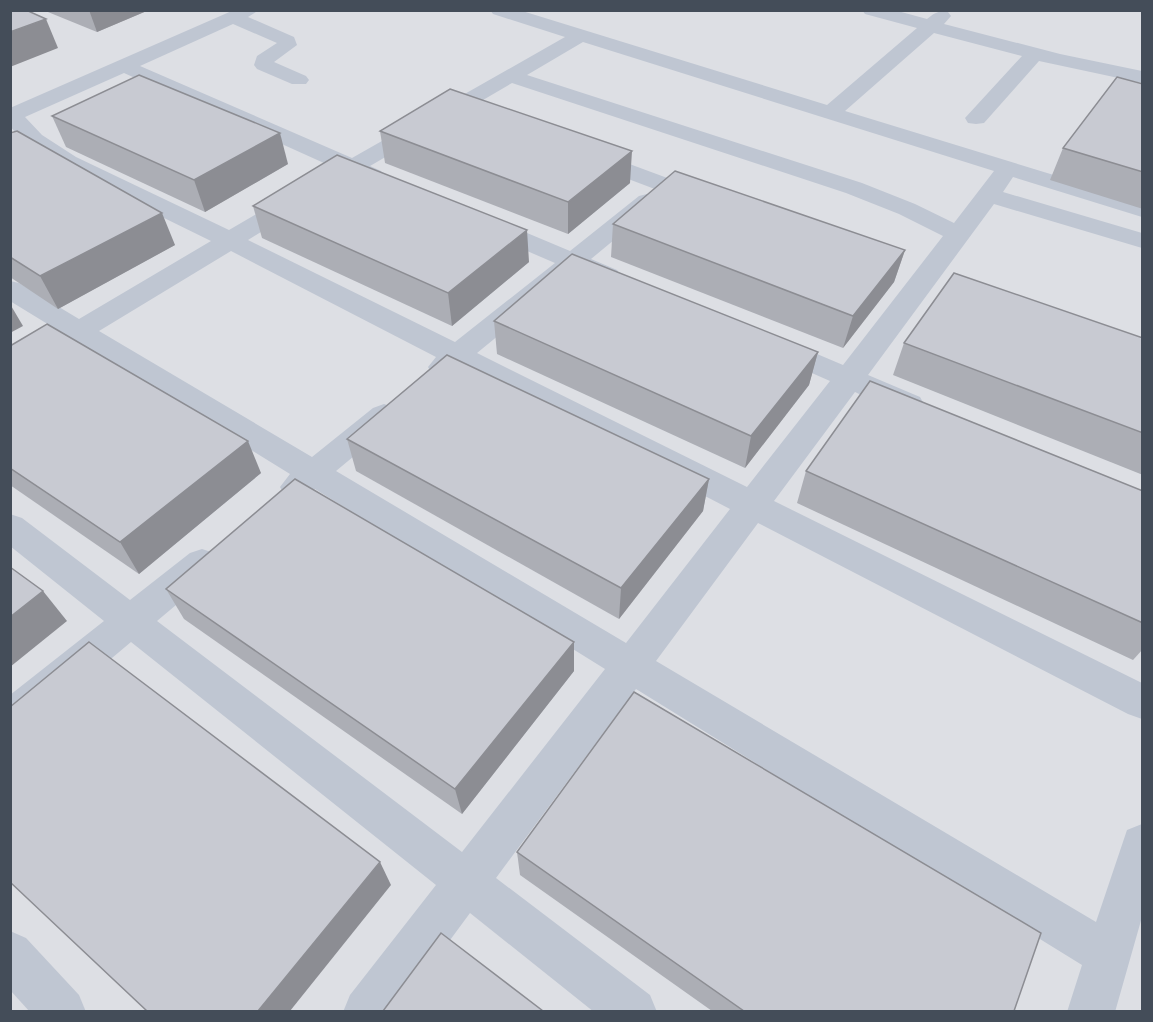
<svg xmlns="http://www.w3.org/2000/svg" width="1153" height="1022" font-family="Roboto,sans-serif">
  <rect width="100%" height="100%" fill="#efecec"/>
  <rect fill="#dddfe4" x="11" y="11" width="1131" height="1000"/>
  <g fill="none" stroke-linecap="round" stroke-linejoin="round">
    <g fill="#bfc6d2" fill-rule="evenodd">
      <path d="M234 10H259L248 17 294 37 297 45 274 62 306 76 309 80 306 84H292L257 69 254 65 257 56 277 43 233 24 140 66 352 158 565 37 493 14 490 10H519L827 105 917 28 865 14 862 10H894L927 19C934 13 939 10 948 12L951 16 944 24 1060 54 1142 71V83L1039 61 984 123 976 124 968 123 965 118 1022 56 934 33 845 111 1142 202V217L1013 177 1003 192 1142 233V248L994 204 868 375 920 397 924 404 920 411C898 417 874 401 855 392L774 501 1142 683V719L1128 714 758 523 656 661 1096 922 1127 830 1142 824V917L1115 1012H1067L1082 965 636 689 496 878 650 995 657 1012H594L470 913 397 1012H343L350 995 436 885 131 642 24 732 10 737V695L104 621 10 546V514L22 518 130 600 190 553 202 549 214 553 219 563 214 573 157 621 462 852 605 669 315 489C304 498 297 500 285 496L280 487 290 474 79 343 20 379 10 382V359L59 331 10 301V281L19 283 79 319 211 241 60 167 26 145 10 126V108ZM583 42 994 171 954 223 915 204 862 183 527 75ZM124 73 335 168 328 175 331 180 339 182 354 176 373 183 381 181 384 176 381 171 370 166 512 83 846 193 899 214 943 236 843 365 784 340 774 337 764 340 760 346 764 352 830 381 747 487 477 353 576 272 608 284 617 282 621 276 617 270 591 259 655 206 659 201 655 196 647 194 639 196 570 251 496 220 487 218 478 220 475 225 478 230 555 263 455 342 248 240 305 205 309 200 305 195 297 193 289 195 229 230 76 157 42 135 25 117ZM231 251 436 357 428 367 432 374C443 377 449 376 459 368L730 509 626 643 336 471 395 422 399 415 395 408 384 404 373 408 312 457 99 331Z"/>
      <path d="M589 149 697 189 701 194 697 199 689 201 681 199 581 161 578 156 581 151Z"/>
      <path d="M10 931 26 938 79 995 86 1012H30L10 990Z"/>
    </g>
  </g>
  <g fill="#acaeb5">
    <path d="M43 10H149L97 32Z"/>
    <path d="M1143 84V209L1050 180 1063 148Z"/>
    <path d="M52 116 288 164 205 212 66 147Z"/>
    <path d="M380 131 630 183 568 234 385 163Z"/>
    <path d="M10 133 175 245 58 309 10 277Z"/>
    <path d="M253 206 529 262 452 326 262 238Z"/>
    <path d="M613 224 905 250 894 282 843 348 611 257Z"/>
    <path d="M494 321 818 352 809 385 745 468 497 354Z"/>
    <path d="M1143 338V475L893 375 904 343Z"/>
    <path d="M10 346 261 473 139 574 10 485Z"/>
    <path d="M347 439 709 479 703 511 619 619 356 471Z"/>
    <path d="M806 471 1143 491V649L1133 660 797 503Z"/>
    <path d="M166 589 574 642V671L462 814 184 619Z"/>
    <path d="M517 852 1014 1011H712L520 875Z"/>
  </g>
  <g fill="#8c8d93">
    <path d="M89 10H149L97 32Z"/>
    <path d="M46 19 58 48 10 67V32Z"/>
    <path d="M280 133 288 164 205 212 194 180Z"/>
    <path d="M632 151 630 183 568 234V202Z"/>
    <path d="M162 213 175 245 58 309 40 276Z"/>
    <path d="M527 230 529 262 452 326 448 293Z"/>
    <path d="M905 250 894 282 843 348 853 316Z"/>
    <path d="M10 304 23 326 10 333Z"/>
    <path d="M818 352 809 385 745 468 751 436Z"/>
    <path d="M248 441 261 473 139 574 120 542Z"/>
    <path d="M709 479 703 511 619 619 621 588Z"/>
    <path d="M43 591 67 621 10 667V617Z"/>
    <path d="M574 642V671L462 814 455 789Z"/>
    <path d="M380 862 391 885 290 1011H258Z"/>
  </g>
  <g fill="#c8cad2" stroke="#8c8d93" stroke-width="1.5">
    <path d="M10 10H26L46 19 10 32Z"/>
    <path d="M139 75 280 133 194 180 52 116Z"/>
    <path d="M1117 77 1143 84V172L1063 148Z"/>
    <path d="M450 89 632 151 568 202 380 131Z"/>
    <path d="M17 131 162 213 40 276 10 257V133Z"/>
    <path d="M337 155 527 230 448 293 253 206Z"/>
    <path d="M675 171 905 250 853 316 613 224Z"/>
    <path d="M572 254 818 352 751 436 494 321Z"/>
    <path d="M954 273 1143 338V433L904 343Z"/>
    <path d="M47 324 248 441 120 542 10 468V346Z"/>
    <path d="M447 355 709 479 621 588 347 439Z"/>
    <path d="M870 381 1143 491V623L806 471Z"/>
    <path d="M295 479 574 642 455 789 166 589Z"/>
    <path d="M10 567 43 591 10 617Z"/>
    <path d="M89 642 380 862 258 1011H147L10 882V707Z"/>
    <path d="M634 692 1041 933 1014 1011H744L517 852Z"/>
    <path d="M441 933 543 1011H383Z"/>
  </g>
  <rect width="1153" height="1022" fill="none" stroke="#444d59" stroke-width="24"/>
</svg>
